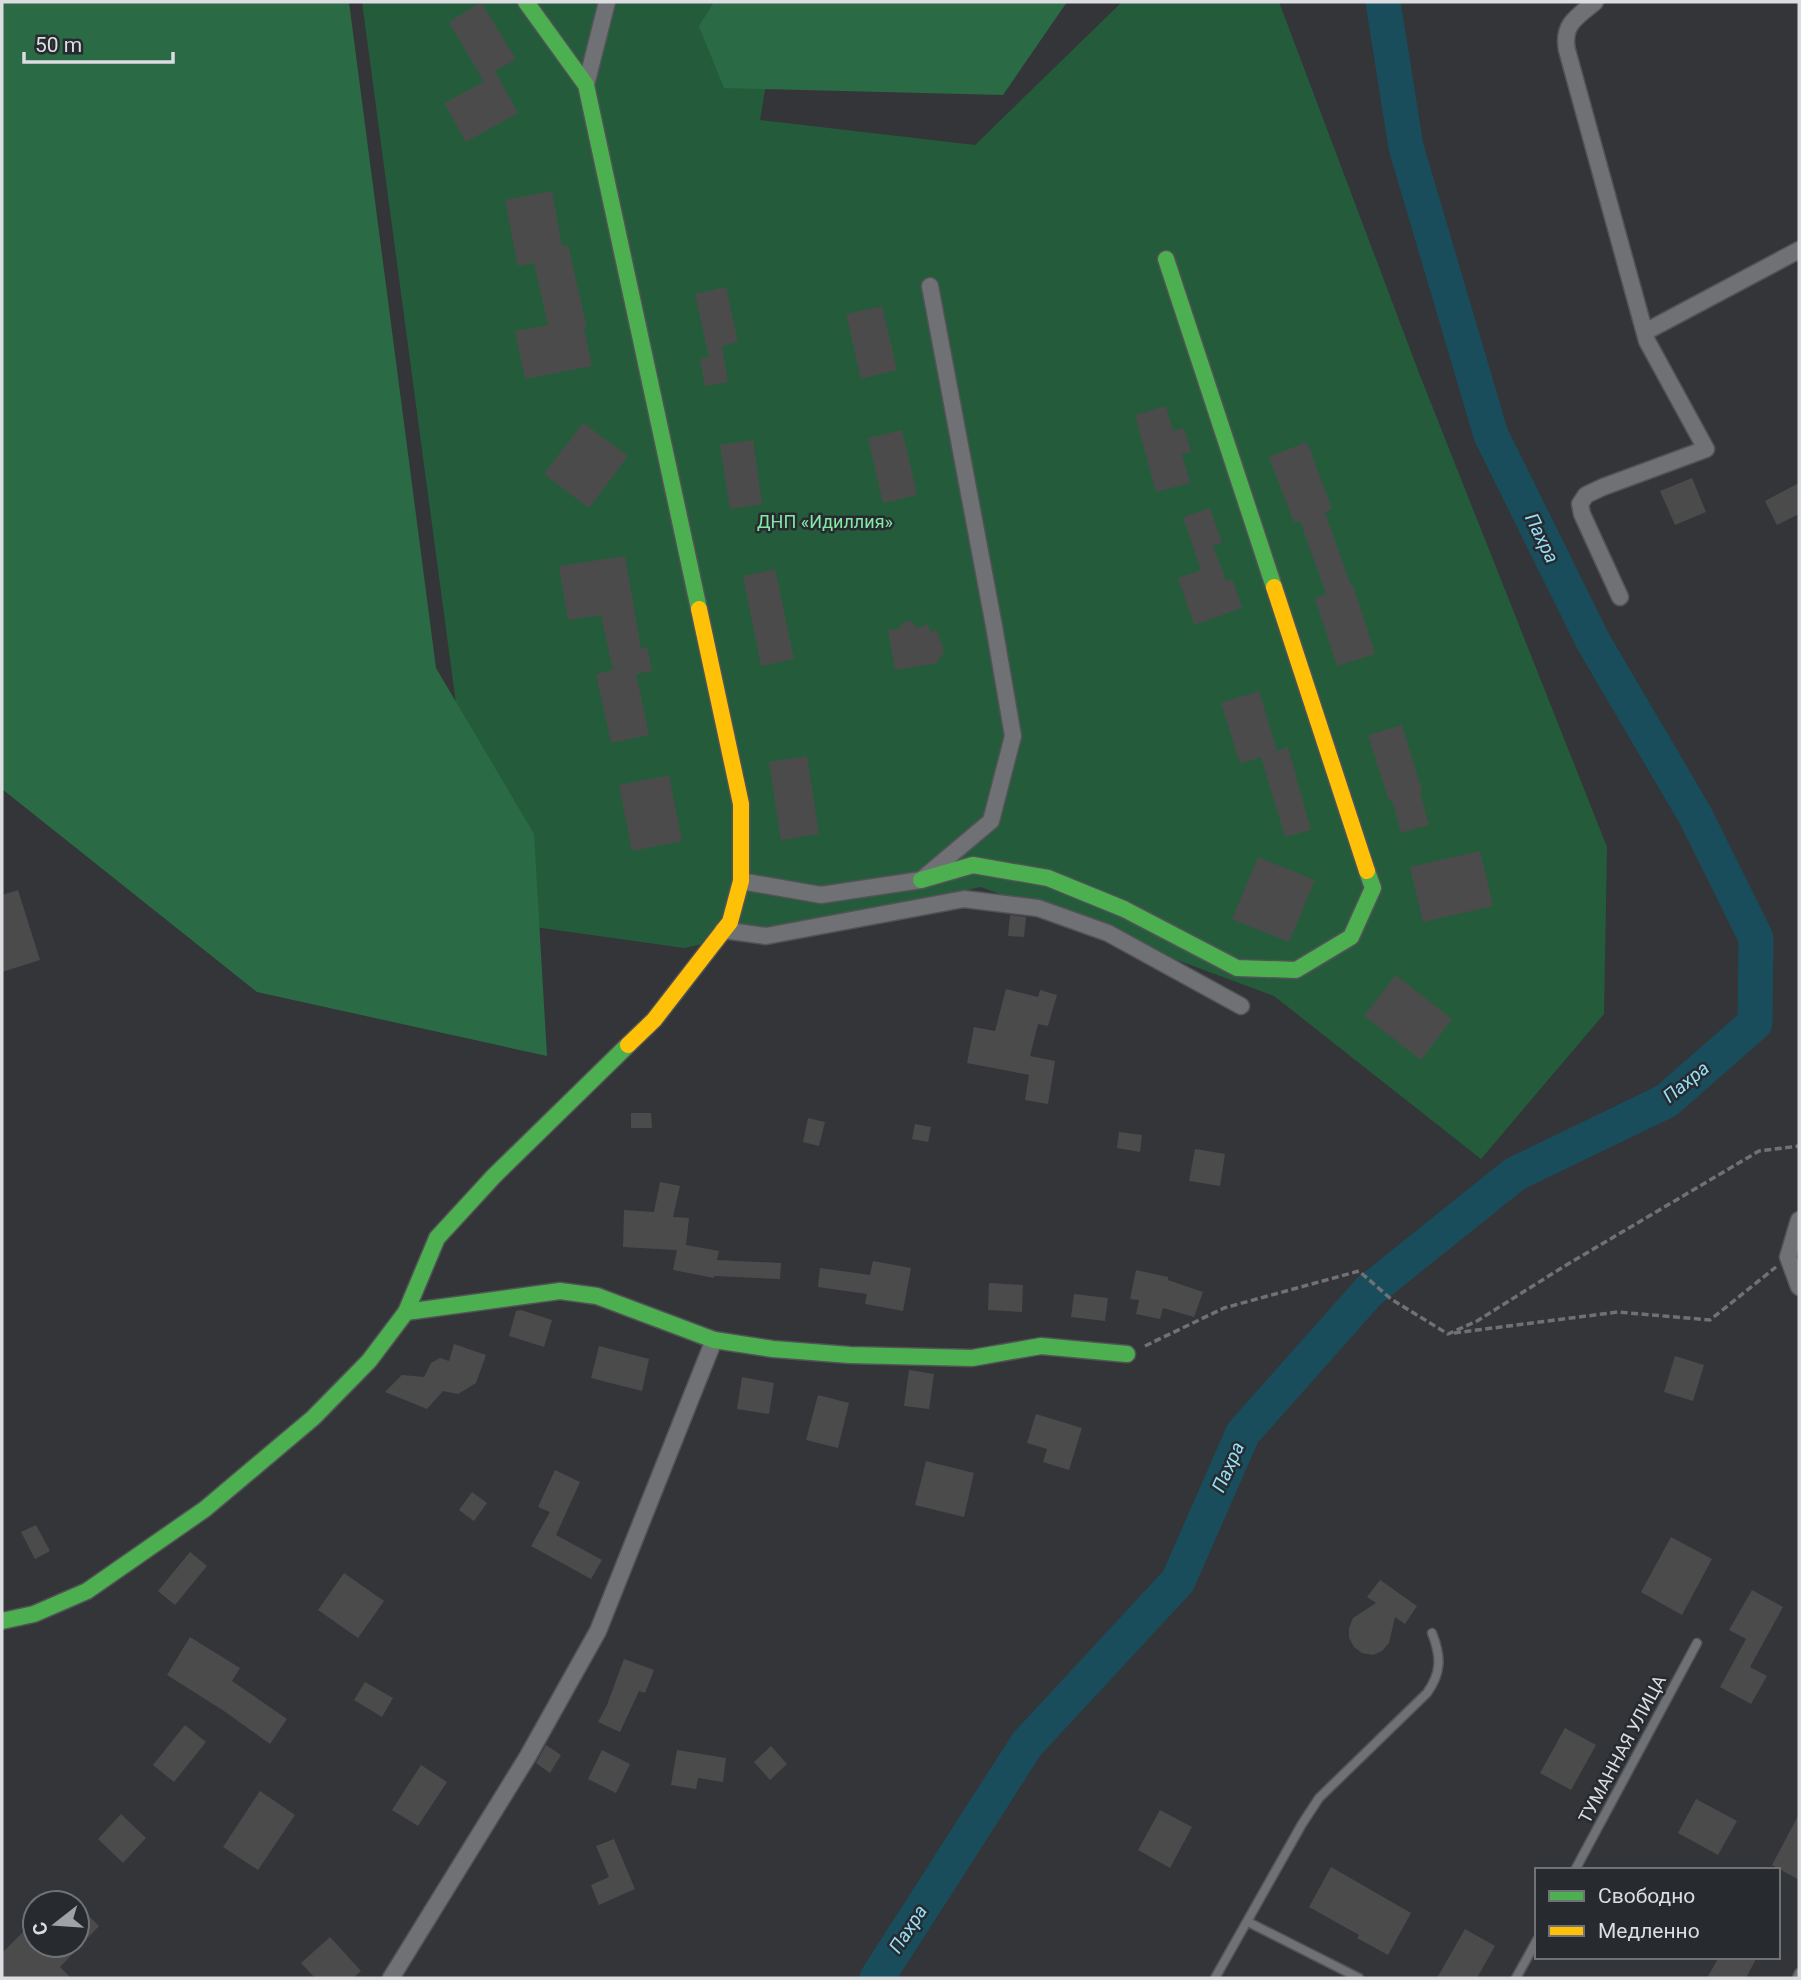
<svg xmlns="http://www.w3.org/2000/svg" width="1801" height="1980" font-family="Roboto,sans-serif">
  <rect width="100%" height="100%" fill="#333538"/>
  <path fill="#245c3b" d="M362 2H780L760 120 975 145 1122 2H1279L1419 373 1607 847 1604 1014 1481 1159 1274 996 981 887 684 948 485 920Z"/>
  <g fill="#2a6b45">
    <path d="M2 2H349L436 668 534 834 547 1056 257 992 2 789Z"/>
    <path d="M714 2H1067L1003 95 724 88 699 26Z"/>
  </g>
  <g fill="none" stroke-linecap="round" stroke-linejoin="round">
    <path stroke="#194d5b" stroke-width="35" d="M877 1978 1027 1744 1178 1581 1243 1433 1369 1291 1515 1174 1666 1101 1755 1023 1756 938 1695 815 1594 643 1491 435 1406 147 1383 2"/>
  </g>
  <g fill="#4b4b4c">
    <path d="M481 2 516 59 495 71 518 113 466 142 444 103 484 82 449 22Z"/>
    <path d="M552 191 562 246 568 245 587 328H584L592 366 525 379 515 331 548 325 534 263 518 266 505 200Z"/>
    <path d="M726 287 738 342 722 346 728 382 705 386 700 359 709 357 695 294Z"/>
    <path d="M882 306 897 370 861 379 846 314Z"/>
    <path d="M1166 406 1173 431 1184 428 1191 452 1182 454 1190 483 1156 492 1135 415Z"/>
    <path d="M583 423 628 456 589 508 544 474Z"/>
    <path d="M902 430 917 495 883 503 868 438Z"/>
    <path d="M753 440 762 504 730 509 720 445Z"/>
    <path d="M1307 442 1332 509 1325 512 1351 586 1353 585 1375 654 1337 666 1315 598 1326 594 1300 521 1294 523 1269 457Z"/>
    <path d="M1692 478 1706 512 1675 525 1660 491Z"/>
    <path d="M1799 483V514L1777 525 1765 501Z"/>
    <path d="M1210 508 1222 543 1213 545 1226 581 1232 579 1242 608 1194 625 1178 578 1201 570 1183 517Z"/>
    <path d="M625 556 641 649 647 647 652 671 636 674 649 735 611 743 596 674 613 670 601 615 568 620 559 566Z"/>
    <path d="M775 569 794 659 761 666 743 576Z"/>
    <path d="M910 620 917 628 928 624 930 632 937 630 944 652 937 663 895 670 888 630 900 628 902 623Z"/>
    <path d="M1259 691 1277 751 1288 747 1311 830 1285 837 1261 757 1240 764 1221 703Z"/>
    <path d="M1402 725 1422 791 1420 792 1429 825 1401 833 1392 800 1389 801 1368 735Z"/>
    <path d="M807 756 819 834 781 840 769 762Z"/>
    <path d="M669 775 682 841 632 851 619 785Z"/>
    <path d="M1480 851 1493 906 1423 922 1410 867Z"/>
    <path d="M1258 857 1315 880 1289 942 1232 919Z"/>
    <path d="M18 890 40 960 2 972V895Z"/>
    <path d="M1010 915 1026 917 1024 937 1008 936Z"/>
    <path d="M1396 975 1452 1019 1421 1060 1364 1016Z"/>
    <path d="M1006 989 1038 997 1040 990 1057 995 1048 1026 1038 1024 1030 1056 1055 1061 1048 1104 1025 1100 1029 1075 967 1063 974 1027 995 1031Z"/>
    <path d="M631 1113H651L652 1128H631Z"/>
    <path d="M808 1118 825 1122 819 1146 803 1142Z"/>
    <path d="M915 1124 931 1127 928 1142 912 1139Z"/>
    <path d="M1119 1132 1142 1135 1140 1152 1117 1148Z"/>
    <path d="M1195 1149 1225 1154 1220 1186 1189 1181Z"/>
    <path d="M660 1182 680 1186 673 1217 689 1218 686 1245 719 1251 717 1260 781 1263 780 1279 714 1276V1278L673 1270 677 1250 623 1247 624 1210 654 1212Z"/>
    <path d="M873 1261 911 1268 903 1311 865 1304 867 1294 818 1287 820 1268 870 1275Z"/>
    <path d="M1136 1270 1168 1277V1280L1203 1292 1194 1317 1163 1308 1160 1319 1136 1314 1139 1300 1130 1299Z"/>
    <path d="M989 1283 1023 1285 1022 1312 988 1310Z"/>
    <path d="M1074 1294 1108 1298 1105 1321 1071 1317Z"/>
    <path d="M521 1310 552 1320 544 1347 509 1336 516 1311Z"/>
    <path d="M454 1344 486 1355 476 1383 458 1394 443 1391 427 1409 385 1392 402 1375 424 1377 431 1363 440 1358 449 1361Z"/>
    <path d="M599 1346 649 1359 642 1391 591 1378Z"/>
    <path d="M1675 1356 1704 1365 1693 1401 1664 1392Z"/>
    <path d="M909 1370 934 1374 929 1409 904 1406Z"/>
    <path d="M742 1377 774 1383 769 1414 737 1409Z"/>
    <path d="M818 1395 849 1403 838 1448 806 1440Z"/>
    <path d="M1036 1414 1082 1428 1069 1470 1043 1462 1047 1449 1027 1443Z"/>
    <path d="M926 1461 974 1473 964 1517 915 1505Z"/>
    <path d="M555 1470 580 1482 556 1535 602 1560 591 1579 531 1546 550 1512 538 1507Z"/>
    <path d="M472 1492 487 1503 474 1521 459 1510Z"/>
    <path d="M36 1525 50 1551 35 1559 21 1532Z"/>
    <path d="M1671 1537 1712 1559 1682 1615 1641 1592Z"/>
    <path d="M190 1552 207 1566 175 1605 158 1591Z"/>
    <path d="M344 1573 384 1601 358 1638 318 1610Z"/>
    <path d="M1380 1580 1417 1606 1405 1624 1395 1617 1389 1643 1382 1651 1373 1655 1362 1653 1354 1647 1349 1638V1628L1353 1618 1376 1603 1367 1597Z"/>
    <path d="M1752 1590 1783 1607 1750 1667 1767 1676 1751 1704 1720 1687 1746 1639 1729 1630Z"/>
    <path d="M190 1637 240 1668 232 1681 287 1719 270 1744 224 1711 167 1675Z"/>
    <path d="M624 1659 654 1670 645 1693 639 1691 620 1732 598 1722 607 1705Z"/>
    <path d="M365 1682 393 1698 382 1717 354 1700Z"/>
    <path d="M185 1725 206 1742 174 1782 153 1765Z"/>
    <path d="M1565 1728 1596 1745 1571 1790 1540 1773Z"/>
    <path d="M546 1745 561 1755 550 1773 536 1763Z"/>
    <path d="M771 1746 787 1764 770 1780 754 1762Z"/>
    <path d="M602 1750 630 1764 616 1793 588 1779Z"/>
    <path d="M677 1750 726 1758 723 1782 698 1778 696 1789 671 1785Z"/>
    <path d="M421 1765 447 1782 418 1826 392 1810Z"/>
    <path d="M260 1791 295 1815 258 1870 223 1847Z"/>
    <path d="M1696 1799 1737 1821 1718 1855 1678 1833Z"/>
    <path d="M1160 1810 1192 1827 1170 1868 1138 1850Z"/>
    <path d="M121 1814 146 1838 123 1863 98 1839Z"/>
    <path d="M1799 1814V1880L1772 1865Z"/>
    <path d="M614 1839 635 1889 599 1905 591 1885 609 1877 596 1846Z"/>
    <path d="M1331 1867 1411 1913 1388 1955 1357 1938 1359 1935 1309 1907Z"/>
    <path d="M77 1904 99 1926 60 1967 71 1978H2V1953L23 1932 35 1945H77Z"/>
    <path d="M1465 1929 1495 1946 1477 1978H1437Z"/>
    <path d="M330 1937 361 1971 353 1978H315L301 1963Z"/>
    <path d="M1719 1957H1757L1746 1978H1707Z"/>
  </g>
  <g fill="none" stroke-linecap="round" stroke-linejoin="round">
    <defs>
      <g id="lane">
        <path d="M1575 1870 1697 1643"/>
        <path d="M1248 1922 1359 1978"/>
        <path d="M1215 1978 1302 1824 1319 1798 1427 1693C1442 1672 1441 1656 1432 1633"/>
        <path d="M1516 1978 1537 1940"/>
        <path d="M1797 1978 1799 1973"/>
      </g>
      <g id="street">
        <path d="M1595 2C1577 17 1562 24 1567 50L1647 341 1706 449 1603 487 1586 495 1580 504 1582 514 1620 597"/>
        <path d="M586 85 607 2"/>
        <path d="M1645 332 1799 250"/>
        <path d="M741 881 821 895 921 880 991 821 1013 736 994 626 930 286"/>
        <path d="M723 930 766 936 964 899 1038 908 1108 933 1241 1006"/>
        <path d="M1799 1220 1788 1257 1799 1287"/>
        <path d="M391 1978 528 1756 598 1631 714 1340"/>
      </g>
      <g id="fast">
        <path d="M526 2 586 85 699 609"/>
        <path d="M1166 259 1274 587"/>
        <path d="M921 880 973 865 1048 878 1124 909 1237 968 1296 970 1351 937 1373 888 1367 871"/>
        <path d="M406 1312 560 1291 597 1296 714 1340 773 1349 850 1355 972 1358 1041 1346 1127 1354"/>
        <path d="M2 1621 34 1614 87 1591 205 1509 313 1418 369 1361 406 1312 437 1238 494 1176 628 1045"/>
      </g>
      <g id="slow">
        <path d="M1274 587 1367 871"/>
        <path d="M628 1045 654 1020 730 922 741 881V804L699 609"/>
      </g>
    </defs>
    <use href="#lane" stroke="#515356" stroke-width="11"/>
    <use href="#street" stroke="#515356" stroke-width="19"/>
    <use href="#fast" stroke="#515356" stroke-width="19"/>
    <use href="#slow" stroke="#515356" stroke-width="19"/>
    <g stroke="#6f7174" stroke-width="3.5" stroke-dasharray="7 3.5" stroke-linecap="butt">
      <path d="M1454 1333 1618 1312 1710 1320 1776 1267"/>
      <path d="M1145 1346 1224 1308 1359 1271 1391 1299 1448 1334 1477 1321 1563 1267 1759 1151 1799 1146"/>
    </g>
    <use href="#lane" stroke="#707174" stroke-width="8"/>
    <use href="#street" stroke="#707174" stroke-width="16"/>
    <use href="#fast" stroke="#4caf50" stroke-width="16"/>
    <use href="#slow" stroke="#ffc107" stroke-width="16"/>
  </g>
  <g text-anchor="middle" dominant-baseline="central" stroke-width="5" stroke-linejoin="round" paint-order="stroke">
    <g font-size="18" fill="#83e8a5" stroke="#272b30">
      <text x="825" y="521">ДНП «Идиллия»</text>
    </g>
    <g font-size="18" fill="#dbdde1" stroke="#272b30">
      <text transform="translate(1622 1749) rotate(-62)">ТУМАННАЯ УЛИЦА</text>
    </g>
    <g font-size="19" font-style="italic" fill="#95dff7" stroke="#272b30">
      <text transform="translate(1542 538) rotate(64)">Пахра</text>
      <text transform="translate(1686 1082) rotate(-39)">Пахра</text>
      <text transform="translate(1228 1467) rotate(-66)">Пахра</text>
      <text transform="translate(908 1929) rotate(-57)">Пахра</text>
    </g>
  </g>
  <rect width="1801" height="1980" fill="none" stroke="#dbdde1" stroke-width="7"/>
  <rect x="1535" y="1868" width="245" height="91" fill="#272b30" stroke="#6f7277" stroke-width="2"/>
  <rect x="1549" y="1891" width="35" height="10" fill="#4caf50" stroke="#6f7277" stroke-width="2"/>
  <text x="1598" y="1903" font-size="21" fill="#dbdde1">Свободно</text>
  <rect x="1549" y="1926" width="35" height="10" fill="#ffc107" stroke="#6f7277" stroke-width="2"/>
  <text x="1598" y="1938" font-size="21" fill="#dbdde1">Медленно</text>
  <g transform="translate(56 1924) rotate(253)"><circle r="33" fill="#272b30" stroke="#6f7277" stroke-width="2"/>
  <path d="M0-5L12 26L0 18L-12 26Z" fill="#a0a2a6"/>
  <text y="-10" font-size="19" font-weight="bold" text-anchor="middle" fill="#dbdde1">С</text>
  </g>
  <path d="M24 52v10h149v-10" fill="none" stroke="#dbdde1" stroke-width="3.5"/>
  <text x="35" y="52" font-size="21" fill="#dbdde1" stroke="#272b30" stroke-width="5" paint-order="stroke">50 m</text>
</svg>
